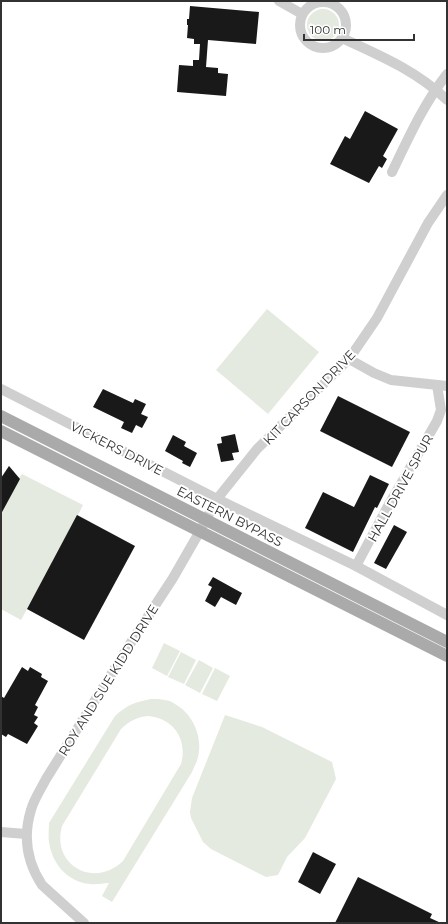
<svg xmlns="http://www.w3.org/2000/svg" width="448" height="924" font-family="Montserrat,sans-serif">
  <rect width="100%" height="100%" fill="#fff"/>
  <g fill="#e4eadf" fill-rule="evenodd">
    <circle cx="323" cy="25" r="16"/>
    <path d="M267 309 319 352 268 414 216 370Z"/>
    <path d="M9 466 19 478 22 474 83 505 78 515 135 546 84 640 27 609 21 620 1 609V478Z"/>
    <path d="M164 643 180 651 167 676 152 668Z"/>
    <path d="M181 652 196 660 184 684 168 677Z"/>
    <path d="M199 660 213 668 200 693 185 685Z"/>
    <path d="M215 668 230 676 217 701 202 694Z"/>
    <path d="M151 699C159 699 168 699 175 704 193 714 203 737 198 757 197 762 194 767 192 772L112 902 102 896 109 883C103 883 96 885 90 884 67 882 52 863 49 842 48 836 49 829 49 823L115 716C127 705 135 702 151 699ZM148 716C173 718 188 739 181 764L123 861C94 889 51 865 62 826L121 729C129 721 137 717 148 716Z"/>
    <path d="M225 715 262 727 332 762 336 779 305 838 287 857 278 875 266 877 211 849 203 842 191 818 190 812 192 798Z"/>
  </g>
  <g fill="#191919">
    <path d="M190 6 259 12 256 44 208 40 206 67 218 68V73L228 74 226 96 177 92 179 65 193 66V60H199L200 44H194V39L187 38 188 25H187V19H189Z"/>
    <path d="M365 111 398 129 383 156 387 159 382 168 379 166 369 183 330 164 345 136 350 139Z"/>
    <path d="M103 389 133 403 135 399 146 404 141 414 148 417 142 428 136 425 132 433 121 428 124 422 93 407Z"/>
    <path d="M338 396 410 432 392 467 320 431Z"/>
    <path d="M235 434 239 452 232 453 234 460 221 462 217 444 222 443 221 437Z"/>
    <path d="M173 435 186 442 184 446 197 453 190 467 182 463 183 461 165 451Z"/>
    <path d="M9 466 20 479 1 514V478Z"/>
    <path d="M370 475 389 484 377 508 375 507 353 552 305 528 323 492 354 507Z"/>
    <path d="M77 515 135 546 84 640 27 609Z"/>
    <path d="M394 525 407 532 386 569 374 563Z"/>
    <path d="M213 577 242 593 236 605 221 597 215 607 205 601 212 587 208 585Z"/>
    <path d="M22 667 28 671 30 667 42 674 41 677 48 681 35 705 38 707 34 715 38 717 34 723 38 726 27 744 8 734 6 737 1 734V696L4 698Z"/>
    <path d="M313 852 336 864 320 894 298 882Z"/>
    <path d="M358 877 432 914 430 918 441 923H335Z"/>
  </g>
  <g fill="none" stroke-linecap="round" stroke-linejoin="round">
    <g stroke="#cfcfcf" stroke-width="10">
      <path d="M279 1 302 14"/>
      <circle cx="323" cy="25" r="23"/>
      <path d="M342 38C379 55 417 71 447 100"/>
      <path d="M392 172C408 139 424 103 447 74"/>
      <path d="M349 359 374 373 391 380 447 386"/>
      <path d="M1 389 217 499 356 566 447 615"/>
      <path d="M356 566 387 508 437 421 441 410 437 385"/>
      <path d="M1 832 26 834"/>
      <path d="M84 923 42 885C27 862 23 836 31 810 34 799 41 789 46 779L130 644 173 578 200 531 217 499 257 449 349 359 377 318 428 223 447 195"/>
    </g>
    <g stroke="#aaa" stroke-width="12">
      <path d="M1 416 447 642"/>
      <path d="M1 431 447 656"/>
    </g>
  </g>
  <g text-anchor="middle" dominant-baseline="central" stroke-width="4" stroke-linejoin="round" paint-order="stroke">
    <g font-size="13" fill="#323232" stroke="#fff">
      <text transform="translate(309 397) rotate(-46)">KIT CARSON DRIVE</text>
      <text transform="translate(117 448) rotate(27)">VICKERS DRIVE</text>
      <text transform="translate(400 488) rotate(-61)">HALL DRIVE SPUR</text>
      <text transform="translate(230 516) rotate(27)">EASTERN BYPASS</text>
      <text transform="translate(108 680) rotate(-58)">ROY AND SUE KIDD DRIVE</text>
    </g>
  </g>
  <rect width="448" height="924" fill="none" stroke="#323232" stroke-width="4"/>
  <path d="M304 34v6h110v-6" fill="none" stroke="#323232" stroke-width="2"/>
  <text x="310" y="34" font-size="12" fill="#323232" stroke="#ffffff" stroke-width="3" paint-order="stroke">100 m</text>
</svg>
